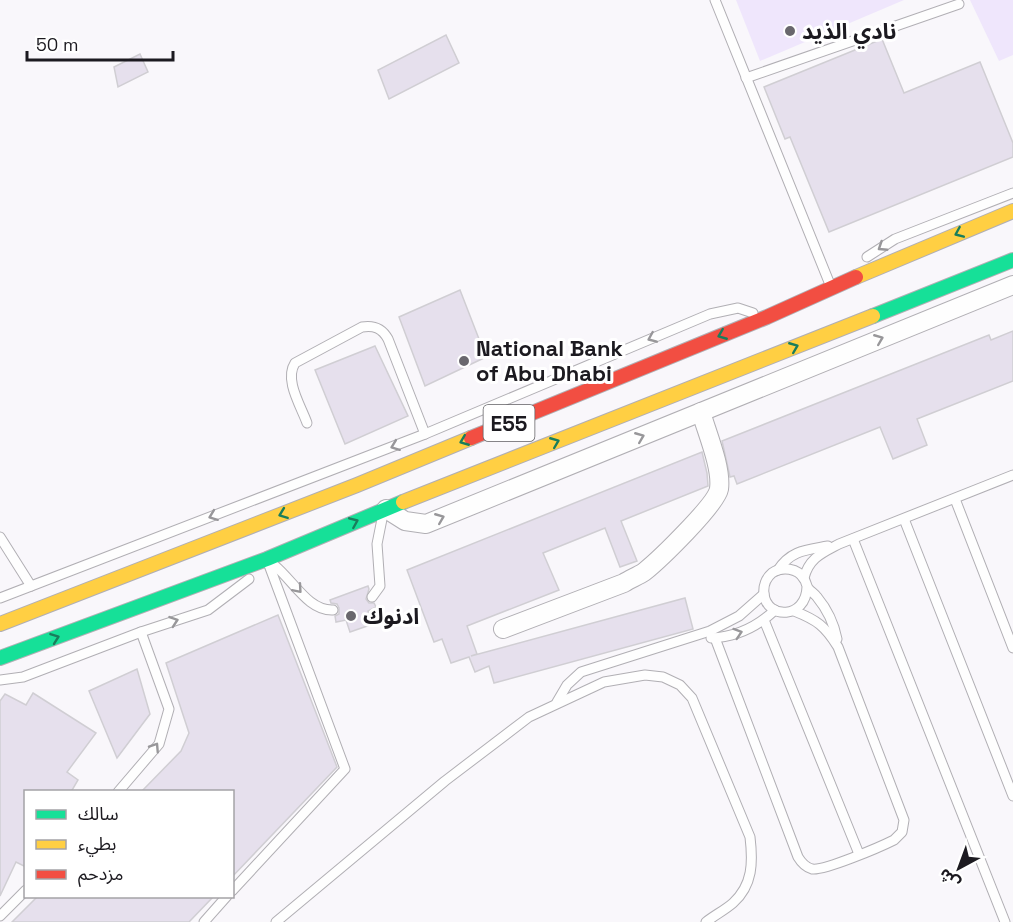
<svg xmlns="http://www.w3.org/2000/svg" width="1013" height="922" font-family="'Space Grotesk','Noto Sans Arabic',sans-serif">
  <rect width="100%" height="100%" fill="#f9f7fb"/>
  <g fill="#efe6fc">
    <path d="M736 0H904L760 61Z"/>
    <path d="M970 0H1013V55L999 61Z"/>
  </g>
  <g fill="#e6e0ed" stroke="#d0ced3" stroke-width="1.5">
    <path d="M446 35 459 63 389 99 378 70Z"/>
    <path d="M882 39 904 93 980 62 1013 143V157L829 232 790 137 785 139 764 87Z"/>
    <path d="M140 54 148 72 118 87 114 67Z"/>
    <path d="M460 290 486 357 425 386 399 317Z"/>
    <path d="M1013 331V381L917 419 927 445 893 459 880 427 737 484 734 476 730 477 722 441 989 335 991 340Z"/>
    <path d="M375 346 408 416 345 444 315 370Z"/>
    <path d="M702 452 707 473 708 486 621 521 637 561 620 567 605 528 543 553 559 590 467 626 477 654 471 656 685 598 693 629 494 683 489 666 475 672 469 657 451 663 442 639 434 642 407 570Z"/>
    <path d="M368 586 369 589 366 599 369 603H374L376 607 368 611 373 624 350 632 346 620 336 622 335 616 339 614V608L337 604 331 603 330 600Z"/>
    <path d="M278 615 337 767 232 877V792H141L181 751 189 733 166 663Z"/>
    <path d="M137 669 150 714 117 758 89 691Z"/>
    <path d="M33 693 96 733 67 772 78 780 71 792H26V867L16 862 0 896V701L5 694 26 705Z"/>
    <path d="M37 897H213L189 922H12Z"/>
  </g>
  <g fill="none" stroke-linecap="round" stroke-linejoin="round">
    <defs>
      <g id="lane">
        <path d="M715 0 829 282"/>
        <path d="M746 78 959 4"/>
        <path d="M867 257 895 239 1013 193"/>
        <path d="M307 423C301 406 284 380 295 363L362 327C374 325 382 328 388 339L425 434"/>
        <path d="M955 499 1013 648"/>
        <path d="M904 519 1013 796"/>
        <path d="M0 537 31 586"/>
        <path d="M853 539 1005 922"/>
        <path d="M274 565C293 580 308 611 333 610"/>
        <path d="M778 570C791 550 807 550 828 546"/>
        <path d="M804 578C809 558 822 553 839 544L1013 475"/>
        <path d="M807 587C806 619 767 620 764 594 763 586 766 578 772 573 782 566 798 568 804 579 806 581 806 585 808 588 810 591 815 594 817 597 827 609 834 624 837 639"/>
        <path d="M372 597 380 586 377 544 382 519"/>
        <path d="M0 598 425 434 710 314 738 308 753 313"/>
        <path d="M764 620 859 854"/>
        <path d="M711 638C737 637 757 627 775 610"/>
        <path d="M715 638 798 857C801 862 805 867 812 869 824 871 880 847 894 840L902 832 904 820 838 647C825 626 817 620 794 611"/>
        <path d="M0 680 23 677 141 632 208 610 249 579"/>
        <path d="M557 702 567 685 581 672 710 631 739 616 764 594"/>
        <path d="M118 792 159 744 169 709 141 632"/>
        <path d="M232 891 345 769 269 565"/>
        <path d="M0 916 26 890"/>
        <path d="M204 922 227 896"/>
        <path d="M276 922 445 781 529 717 604 682 645 675 663 677 680 685 692 698 750 837C753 862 753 885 733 903 725 910 715 915 706 922"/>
      </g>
      <g id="street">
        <path d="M386 509 405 521 426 524 1013 285"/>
        <path d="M503 629 624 583C630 579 638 576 644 572 659 560 716 505 719 489 722 468 707 433 701 412"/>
      </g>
      <g id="fast">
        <path d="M873 316 1013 260"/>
        <path d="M0 658 267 559 403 502"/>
      </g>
      <g id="slow">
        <path d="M856 277 1013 211"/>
        <path d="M403 502 873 316"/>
        <path d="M0 624 357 485 471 438"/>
      </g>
      <path id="jam" d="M471 438 767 317 856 277"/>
    </defs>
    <use href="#lane" stroke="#b1afb4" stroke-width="11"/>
    <use href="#street" stroke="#b1afb4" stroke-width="20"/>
    <use href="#fast" stroke="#b1afb4" stroke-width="16"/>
    <use href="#slow" stroke="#b1afb4" stroke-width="16"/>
    <use href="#jam" stroke="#b1afb4" stroke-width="16"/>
    <use href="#lane" stroke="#fefefe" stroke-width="9"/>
    <use href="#street" stroke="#fefefe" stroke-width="18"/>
    <use href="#fast" stroke="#16e098" stroke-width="14"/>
    <use href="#slow" stroke="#ffcf43" stroke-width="14"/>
    <use href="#jam" stroke="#f24e42" stroke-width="14"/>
  </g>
  <defs><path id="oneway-chevron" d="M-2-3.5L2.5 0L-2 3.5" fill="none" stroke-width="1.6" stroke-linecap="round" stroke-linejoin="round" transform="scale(1.5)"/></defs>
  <g stroke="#197d5c">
    <use href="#oneway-chevron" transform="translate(959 233) rotate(157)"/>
    <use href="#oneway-chevron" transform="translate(722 335) rotate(158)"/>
    <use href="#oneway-chevron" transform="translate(794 347) rotate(-22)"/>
    <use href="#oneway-chevron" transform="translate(464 441) rotate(158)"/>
    <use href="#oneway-chevron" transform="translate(555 442) rotate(-22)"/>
    <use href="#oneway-chevron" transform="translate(283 514) rotate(159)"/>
    <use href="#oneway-chevron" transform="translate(354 522) rotate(-23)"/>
    <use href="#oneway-chevron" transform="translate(55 638) rotate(-20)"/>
  </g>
  <g stroke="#98979a">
    <use href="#oneway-chevron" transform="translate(882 247) rotate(147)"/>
    <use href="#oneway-chevron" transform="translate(652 338) rotate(157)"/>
    <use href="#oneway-chevron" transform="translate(879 339) rotate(-22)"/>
    <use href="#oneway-chevron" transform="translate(640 437) rotate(-22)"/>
    <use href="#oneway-chevron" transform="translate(395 446) rotate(159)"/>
    <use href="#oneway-chevron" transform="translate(213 516) rotate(159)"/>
    <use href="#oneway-chevron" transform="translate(440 518) rotate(-22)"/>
    <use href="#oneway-chevron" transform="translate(298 589) rotate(49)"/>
    <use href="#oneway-chevron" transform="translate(174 621) rotate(-19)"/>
    <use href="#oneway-chevron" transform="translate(738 633) rotate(-18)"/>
    <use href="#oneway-chevron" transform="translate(155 747) rotate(-57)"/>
  </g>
  <g fill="#69676d" stroke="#fff" stroke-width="2">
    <circle cx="790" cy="31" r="6"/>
    <circle cx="464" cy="361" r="6"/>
    <circle cx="351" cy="616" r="6"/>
  </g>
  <g text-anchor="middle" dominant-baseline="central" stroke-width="6" stroke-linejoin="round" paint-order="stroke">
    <rect fill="#fff" stroke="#605f63" stroke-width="1.5" x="483.5" y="405" width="51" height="36" rx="4.5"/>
    <g font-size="21" font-weight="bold" fill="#1c1a20">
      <text x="509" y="423">E55</text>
    </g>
    <g font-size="22" font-weight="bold" fill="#1c1a20" stroke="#fff" text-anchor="start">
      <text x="802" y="31">نادي الذيد</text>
      <text x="476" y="348">National Bank<tspan x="476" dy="25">of Abu Dhabi</tspan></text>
      <text x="363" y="616">ادنوك</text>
    </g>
  </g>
  <rect x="24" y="790" width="210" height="108" fill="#ffffff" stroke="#a4a3a6" stroke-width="1.5"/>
  <rect x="36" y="810" width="30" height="9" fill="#16e098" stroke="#a4a3a6" stroke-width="1.5"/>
  <text x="78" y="820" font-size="18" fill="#1c1a20">سالك</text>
  <rect x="36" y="840" width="30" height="9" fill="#ffcf43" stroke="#a4a3a6" stroke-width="1.5"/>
  <text x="78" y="850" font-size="18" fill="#1c1a20">بطيء</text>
  <rect x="36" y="870" width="30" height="9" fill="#f24e42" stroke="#a4a3a6" stroke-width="1.5"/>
  <text x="78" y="880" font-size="18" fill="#1c1a20">مزدحم</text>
  <g transform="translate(959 868) rotate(221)" stroke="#ffffff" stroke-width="4.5" paint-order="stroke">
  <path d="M0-4.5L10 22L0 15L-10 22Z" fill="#1c1a20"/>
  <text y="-9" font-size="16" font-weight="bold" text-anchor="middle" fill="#1c1a20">ش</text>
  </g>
  <path d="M27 51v9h146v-9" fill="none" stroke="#1c1a20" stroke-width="3"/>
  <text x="36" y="51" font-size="18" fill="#1c1a20" stroke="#ffffff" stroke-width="4.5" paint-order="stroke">50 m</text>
</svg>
